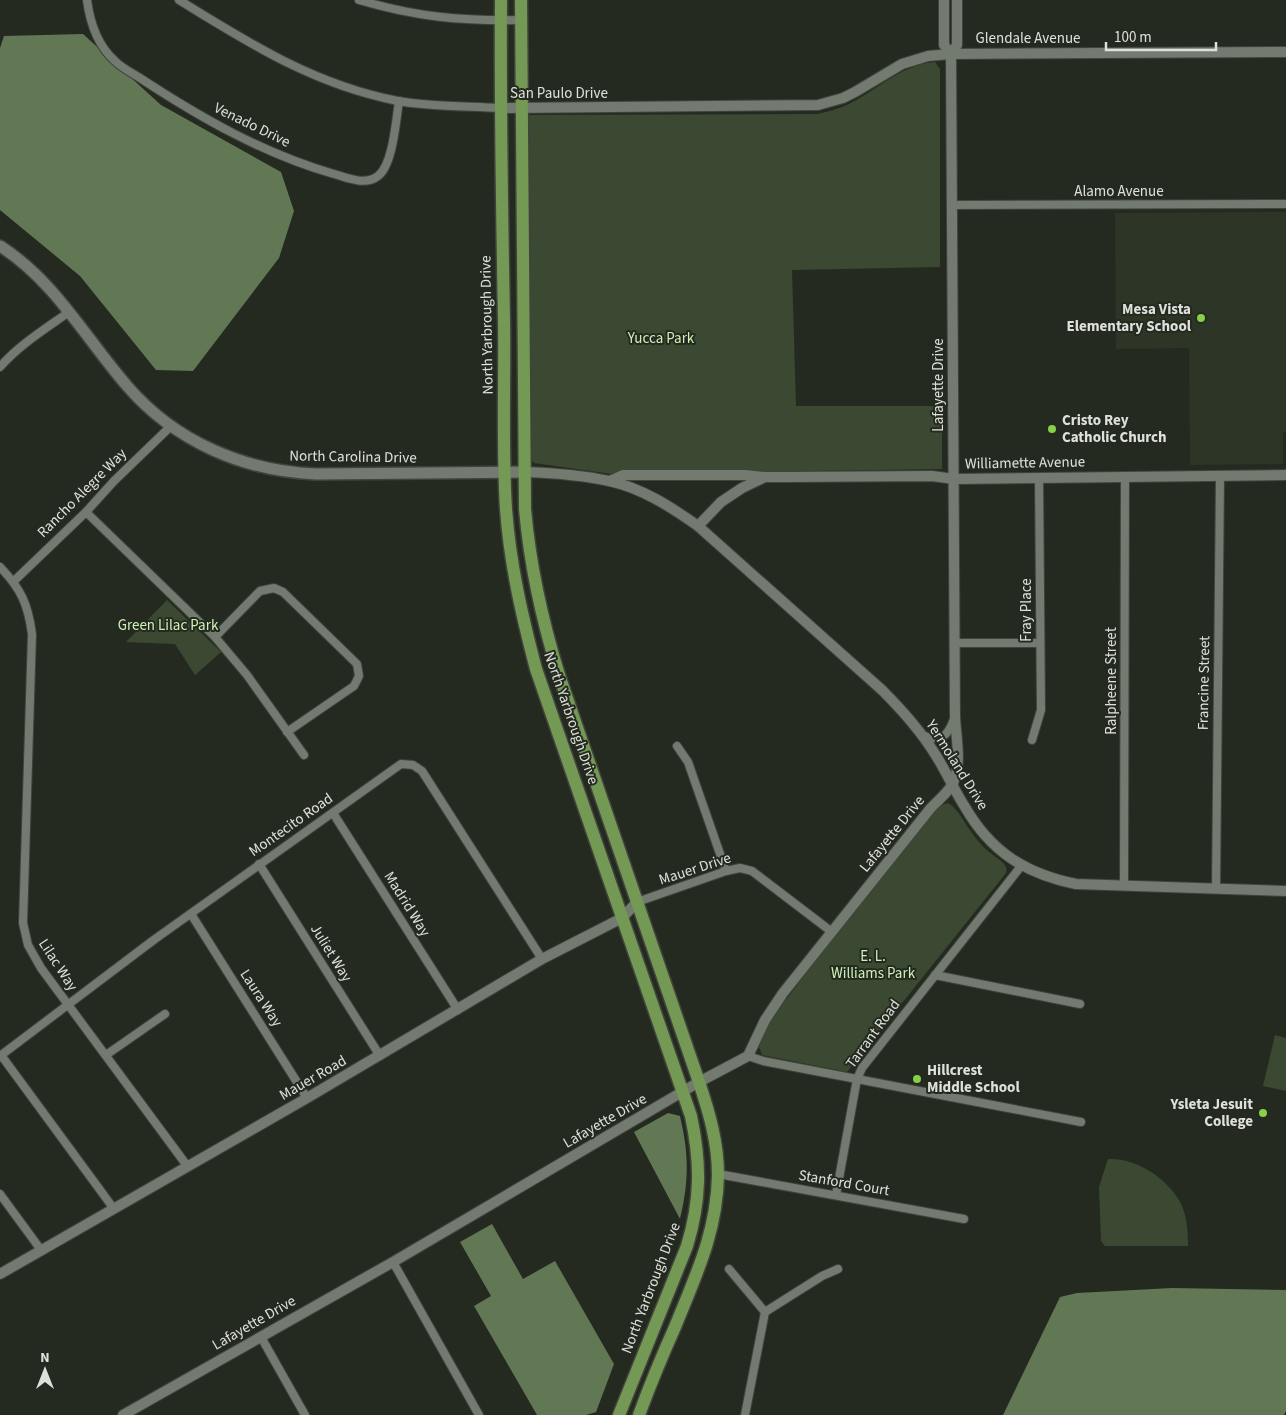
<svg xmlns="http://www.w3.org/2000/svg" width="1286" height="1415" font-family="'Source Sans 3',sans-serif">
  <rect width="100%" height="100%" fill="#252a21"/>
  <path fill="#2d3527" d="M1286 212V432L1283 433V464L1190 465 1189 348 1116 349 1115 213Z"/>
  <g fill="#3b4932">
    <path d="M935 62 940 69V267L792 270 796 406H942V469L612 474 534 463 528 456 526 121 530 115 817 114C827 112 838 109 847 105 878 90 900 65 935 62Z"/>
    <path d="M167 600 221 652 195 675 175 644 126 642Z"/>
    <path d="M948 803C958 808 964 823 972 833 979 843 987 851 997 858 1003 863 1008 865 1006 873L847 1072 762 1055 759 1047 764 1031 775 1014 833 938 938 806Z"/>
    <path d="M1275 1035 1286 1038V1091L1263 1086Z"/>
    <path d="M1108 1159C1136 1158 1165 1177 1179 1200 1187 1213 1188 1232 1188 1246H1105L1101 1241 1099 1187Z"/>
  </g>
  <g fill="#627754">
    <path d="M83 34 161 105 281 172 294 211 279 258 193 371 156 370 80 276 0 210V48L4 36Z"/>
    <path d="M668 1113 680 1116C689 1155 689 1180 680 1219L634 1132Z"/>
    <path d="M492 1224 523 1279 555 1261 614 1364 596 1412 586 1415H537L474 1306 491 1296 460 1242Z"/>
    <path d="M1172 1288 1286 1290V1411L1284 1415H1003L1060 1297 1077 1293Z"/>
  </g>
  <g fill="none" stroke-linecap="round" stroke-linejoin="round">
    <defs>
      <g id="minor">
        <path d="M87 0C90 23 97 45 115 61 122 68 132 73 140 78 201 118 264 154 334 174 348 178 365 186 378 176 393 165 396 120 399 101"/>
        <path d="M179 0C250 44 315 85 398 101 432 107 467 106 501 108"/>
        <path d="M359 0C416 17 461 21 521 20"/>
        <path d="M952 205 1286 204"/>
        <path d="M0 367C19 345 45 329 69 312"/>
        <path d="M86 512 215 637 247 675 304 755"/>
        <path d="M0 567C21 589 28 604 32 634L23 923 28 945 41 968 188 1167"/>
        <path d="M14 581 86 512 114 481 171 426"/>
        <path d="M215 637 260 591 274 588 283 592 357 664 359 676 354 686 287 732"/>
        <path d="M954 643H1040"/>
        <path d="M922 735C941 743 948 736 954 719"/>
        <path d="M1032 740 1041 710 1039 478"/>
        <path d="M677 746 688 762 726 871"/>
        <path d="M333 813 458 1010"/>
        <path d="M259 864 380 1056"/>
        <path d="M1124 886 1125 477"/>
        <path d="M1216 889 1220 476"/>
        <path d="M637 902 726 871 740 868 752 871 832 932"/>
        <path d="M191 914 307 1098"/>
        <path d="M935 975 1080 1004"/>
        <path d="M1 1055 114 1209"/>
        <path d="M106 1055 165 1014"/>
        <path d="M0 1056 155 939 401 764 413 765 422 771 542 959"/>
        <path d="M748 1056 763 1061 1081 1122"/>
        <path d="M718 1174 964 1219"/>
        <path d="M0 1194 41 1250"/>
        <path d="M836 1195 857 1079 862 1068 1022 865"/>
        <path d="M393 1262 479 1415"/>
        <path d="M729 1269 765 1312"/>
        <path d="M261 1337 305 1415"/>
        <path d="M745 1415 765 1312 822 1276 838 1269"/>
      </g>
      <g id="tertiary">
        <path d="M944 0V45L951 54"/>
        <path d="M501 108 818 105 843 98 855 92 902 64 928 56 951 54 1286 52"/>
        <path d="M525 472C553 473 582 475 609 481 642 488 671 507 698 526L882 690C902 710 920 730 935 754 946 771 954 790 965 807 991 852 1026 874 1076 884L1286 891"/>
        <path d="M610 481 623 475H745L765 477H789L932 476 954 479 1286 475"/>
        <path d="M698 526 721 502 742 488 765 477"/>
        <path d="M0 1274 307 1098 542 959 622 918 637 902"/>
        <path d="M123 1415 393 1262 699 1082 748 1056 765 1020 783 993 930 809C937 801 949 792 953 783 962 764 956 737 955 717L951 54 957 45V0"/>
      </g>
      <path id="secondary" d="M0 246C55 281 86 339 128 387 176 442 244 471 316 474L525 472"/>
      <g id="primary">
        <path d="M501 0C500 107 502 214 504 321 505 384 502 447 506 509 510 564 522 616 536 669L691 1116C701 1163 701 1200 687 1246L619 1415"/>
        <path d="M521 0 525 509C530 566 542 620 559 675L699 1082C709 1112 718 1142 718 1175 717 1232 696 1275 675 1327 662 1356 650 1385 639 1415"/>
      </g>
    </defs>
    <use href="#minor" stroke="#40443d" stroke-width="10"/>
    <use href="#tertiary" stroke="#40443d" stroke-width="12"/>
    <use href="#secondary" stroke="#40443d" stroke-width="14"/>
    <use href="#primary" stroke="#40443d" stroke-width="15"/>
    <use href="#minor" stroke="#737a70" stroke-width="8"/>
    <use href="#tertiary" stroke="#737a70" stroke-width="10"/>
    <use href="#secondary" stroke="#737a70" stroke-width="11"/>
    <use href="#primary" stroke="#739954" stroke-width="12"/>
  </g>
  <g fill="#88cf4a" stroke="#252a21" stroke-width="2">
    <circle cx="1201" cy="318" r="5"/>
    <circle cx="1052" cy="429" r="5"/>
    <circle cx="917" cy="1079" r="5"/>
    <circle cx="1263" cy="1113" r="5"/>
  </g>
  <g text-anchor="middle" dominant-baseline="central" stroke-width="4" stroke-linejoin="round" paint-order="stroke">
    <g font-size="15" fill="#dee1db" stroke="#252a21">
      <text x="1028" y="38">Glendale Avenue</text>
      <text x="559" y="93">San Paulo Drive</text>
      <text transform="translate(252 125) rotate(26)">Venado Drive</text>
      <text x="1119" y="191">Alamo Avenue</text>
      <text transform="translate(487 325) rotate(-91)">North Yarbrough Drive</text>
      <text transform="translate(938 385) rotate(-90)">Lafayette Drive</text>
      <text transform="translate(353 457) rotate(1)">North Carolina Drive</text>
      <text transform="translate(1025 463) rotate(-1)">Williamette Avenue</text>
      <text transform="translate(82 493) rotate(-45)">Rancho Alegre Way</text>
      <text transform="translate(1026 610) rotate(-90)">Fray Place</text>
      <text transform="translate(1111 681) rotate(-90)">Ralpheene Street</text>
      <text transform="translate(1204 683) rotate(-89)">Francine Street</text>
      <text transform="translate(571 718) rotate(71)">North Yarbrough Drive</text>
      <text transform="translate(957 765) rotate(58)">Yermoland Drive</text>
      <text transform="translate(291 825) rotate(-35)">Montecito Road</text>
      <text transform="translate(892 834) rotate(-51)">Lafayette Drive</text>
      <text transform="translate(695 869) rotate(-18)">Mauer Drive</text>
      <text transform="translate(407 904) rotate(58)">Madrid Way</text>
      <text transform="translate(331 953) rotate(58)">Juliet Way</text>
      <text transform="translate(58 965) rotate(57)">Lilac Way</text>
      <text transform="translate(261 998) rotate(57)">Laura Way</text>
      <text transform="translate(873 1034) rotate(-54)">Tarrant Road</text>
      <text transform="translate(313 1078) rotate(-30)">Mauer Road</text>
      <text transform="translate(605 1121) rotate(-30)">Lafayette Drive</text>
      <text transform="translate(844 1183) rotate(10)">Stanford Court</text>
      <text transform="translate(651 1288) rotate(-69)">North Yarbrough Drive</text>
      <text transform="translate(254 1323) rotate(-30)">Lafayette Drive</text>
    </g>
    <g font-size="15" font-weight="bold" fill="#dee1db" stroke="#252a21" text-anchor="end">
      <text x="1191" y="309">Mesa Vista<tspan x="1191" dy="17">Elementary School</tspan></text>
      <text x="1062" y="420" text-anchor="start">Cristo Rey<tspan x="1062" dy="17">Catholic Church</tspan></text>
      <text x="927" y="1070" text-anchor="start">Hillcrest<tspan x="927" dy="17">Middle School</tspan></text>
      <text x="1253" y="1104">Ysleta Jesuit<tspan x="1253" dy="17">College</tspan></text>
    </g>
    <g font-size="15" fill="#cef2b5" stroke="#252a21">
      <text x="661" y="338">Yucca Park</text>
      <text x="168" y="625">Green Lilac Park</text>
      <text x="873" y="956">E. L.<tspan x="873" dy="17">Williams Park</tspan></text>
    </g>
  </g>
  <g transform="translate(45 1370)" stroke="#252a21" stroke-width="4" paint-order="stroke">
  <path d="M0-4L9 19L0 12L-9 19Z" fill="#dee1db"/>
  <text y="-8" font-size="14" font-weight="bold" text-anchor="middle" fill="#dee1db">N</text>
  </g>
  <path d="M1106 42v8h110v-8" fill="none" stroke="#dee1db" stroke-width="2.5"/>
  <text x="1114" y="42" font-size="15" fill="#dee1db" stroke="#252a21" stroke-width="4" paint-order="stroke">100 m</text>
</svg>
